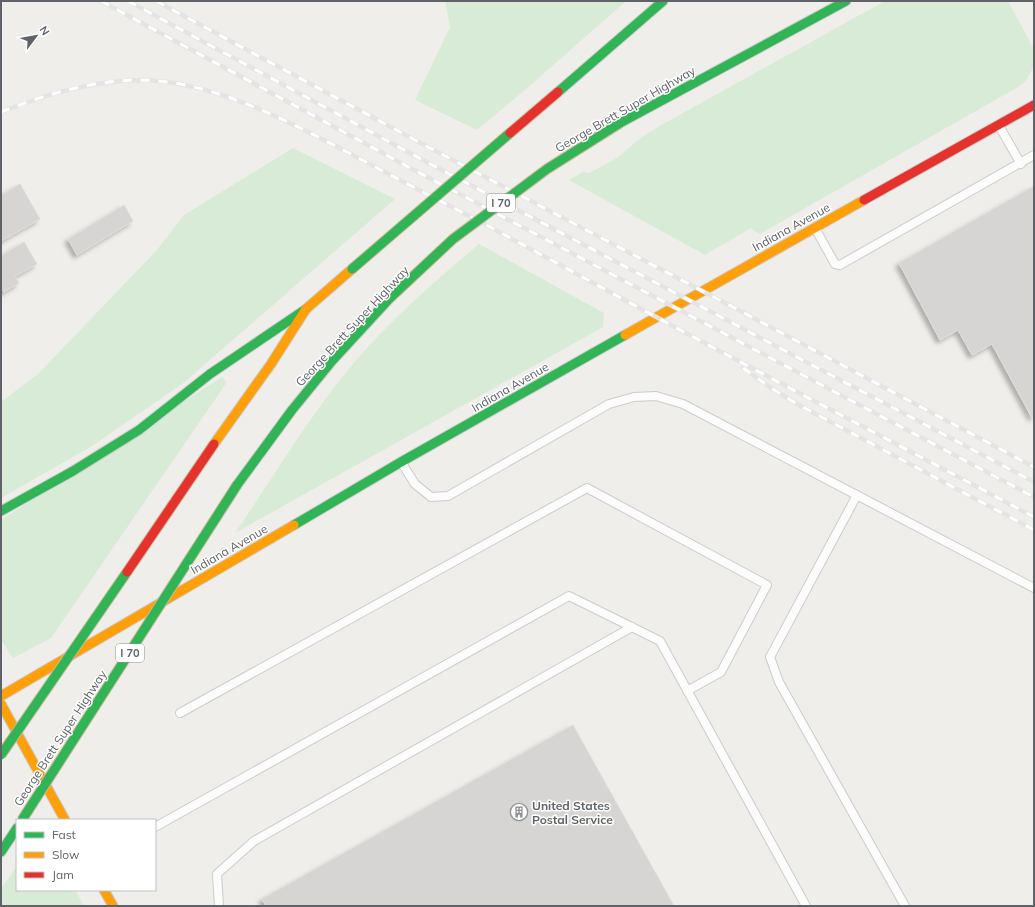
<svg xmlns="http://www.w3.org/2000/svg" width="1035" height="907" font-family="Mulish,sans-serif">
  <defs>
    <filter id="shadow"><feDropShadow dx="-3.5" dy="3.5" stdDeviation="2" flood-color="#0004"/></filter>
  </defs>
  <rect width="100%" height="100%" fill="#efeeea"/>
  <g fill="#d8ebd6">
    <path d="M445 1H626L525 90 477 130 415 100 450 27Z"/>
    <path d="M885 1H1008L1034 49 1033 68 1025 82 1018 87 760 234 754 231 751 228 705 255 569 180 583 172 589 173 617 158 642 137 663 124Z"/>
    <path d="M293 148 395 199 182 384 92 446 1 498V402L39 373 157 250 184 215Z"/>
    <path d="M479 244 604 313 603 327 235 533C268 485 298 435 333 389 374 334 427 288 479 244Z"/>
    <path d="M222 377 227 382 51 638 13 658 1 640V520Z"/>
    <path d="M17 866V890H75L84 906H1V889Z"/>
  </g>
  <g fill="#d6d5d3" stroke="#deddd9" filter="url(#shadow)">
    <path d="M20 184 40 219 1 241V195Z"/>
    <path d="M1034 186V418L1031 416 992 344 972 355 958 330 940 340 899 263Z"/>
    <path d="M124 205 133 221 77 255 68 239Z"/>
    <path d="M24 242 37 264 15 276 19 283 4 292 1 288V256Z"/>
    <path d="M573 725 674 906H266L262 899Z"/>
  </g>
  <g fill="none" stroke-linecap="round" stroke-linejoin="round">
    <defs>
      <g id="lane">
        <path d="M999 126 1021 164"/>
        <path d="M815 228 835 264 840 265 1034 155"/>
        <path d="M401 462 415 484 431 497 448 496 609 404 634 397 656 396 683 404 1034 588"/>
        <path d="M857 495 770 657 779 682 905 906"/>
        <path d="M180 713 587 488 767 585 721 672 687 691"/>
        <path d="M155 827 569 596 660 641 806 906"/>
        <path d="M219 906 217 874 254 841 632 627"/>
      </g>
      <g id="fast">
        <path d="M558 92 663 1"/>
        <path d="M620 123 846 1"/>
        <path d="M237 485 292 410 332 361 391 297"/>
        <path d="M1 511 73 471 139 430 210 374 306 309"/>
        <path d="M294 525 401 462 625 335"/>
        <path d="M1 852 17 828"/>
      </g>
      <g id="slow">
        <path d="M625 335 864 200"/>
        <path d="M214 444 271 364 306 309 352 269"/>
        <path d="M1 696 294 525"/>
        <path d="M1 704 65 820"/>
        <path d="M104 890 113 906"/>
      </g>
      <path id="jam" d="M864 200 1034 105"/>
    </defs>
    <use href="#lane" stroke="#cbcccc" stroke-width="10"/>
    <use href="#fast" stroke="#cacacb" stroke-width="11"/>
    <use href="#slow" stroke="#cacacb" stroke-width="11"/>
    <use href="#jam" stroke="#cacacb" stroke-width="11"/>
    <use href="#lane" stroke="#fdfcfc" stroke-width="8"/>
    <use href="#fast" stroke="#30b455" stroke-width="9"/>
    <use href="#slow" stroke="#ff9f0a" stroke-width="9"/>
    <use href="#jam" stroke="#e5322d" stroke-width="9"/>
    <defs>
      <g id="rail">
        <path d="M101 1 416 171 1034 497"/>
        <path d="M128 1 421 159 1034 482"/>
        <path d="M156 1 428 147 729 305 1034 467"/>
        <path d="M1 112C56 90 121 72 180 84 241 96 295 125 349 153 392 176 434 198 477 220 546 257 615 295 684 332 800 394 918 455 1034 517"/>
        <path d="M743 368 771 388 797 404 1034 530"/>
      </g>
    </defs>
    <use href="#rail" stroke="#e4e4e4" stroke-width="4.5"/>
    <use href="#rail" stroke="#fff" stroke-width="3" stroke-dasharray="9" stroke-linecap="butt"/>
    <defs>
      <g id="fast-bridge">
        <path d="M352 269 510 133"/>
        <path d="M391 297 453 239 547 169 620 123"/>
        <path d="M1 755 127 572"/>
        <path d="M22 820 237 485"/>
      </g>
      <g id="jam-bridge">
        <path d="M510 133 558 92"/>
        <path d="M127 572 214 444"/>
      </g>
    </defs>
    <use href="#fast-bridge" stroke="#c8b996" stroke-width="11" stroke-linecap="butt"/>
    <use href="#jam-bridge" stroke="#c8b996" stroke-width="11" stroke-linecap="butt"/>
    <use href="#fast-bridge" stroke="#30b455" stroke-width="9"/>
    <use href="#jam-bridge" stroke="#e5322d" stroke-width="9"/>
  </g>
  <defs>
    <symbol id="building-ring" viewBox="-11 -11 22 22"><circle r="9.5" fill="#fff" stroke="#919496" stroke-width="1.5"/><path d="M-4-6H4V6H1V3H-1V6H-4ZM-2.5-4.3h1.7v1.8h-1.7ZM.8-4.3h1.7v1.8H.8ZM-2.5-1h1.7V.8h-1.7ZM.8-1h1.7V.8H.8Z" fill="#919496"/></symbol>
  </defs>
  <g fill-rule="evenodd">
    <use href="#building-ring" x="509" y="802" width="20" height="20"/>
  </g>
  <g text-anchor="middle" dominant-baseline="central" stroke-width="3" stroke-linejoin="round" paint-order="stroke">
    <g fill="#fff" stroke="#8f9295" stroke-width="1">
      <rect x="487" y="194" width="28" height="18" rx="3"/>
      <rect x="116" y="644" width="28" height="18" rx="3"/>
    </g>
    <g font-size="11" font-weight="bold" fill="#5f6368">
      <text x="501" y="203">I 70</text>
      <text x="130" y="653">I 70</text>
    </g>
    <g font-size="12" fill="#5f6368" stroke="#fff">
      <text transform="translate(625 109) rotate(-30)">George Brett Super Highway</text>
      <text transform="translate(791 227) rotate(-29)">Indiana Avenue</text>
      <text transform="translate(352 326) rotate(-47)">George Brett Super Highway</text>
      <text transform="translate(510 387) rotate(-30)">Indiana Avenue</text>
      <text transform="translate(229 549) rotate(-30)">Indiana Avenue</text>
      <text transform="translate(60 738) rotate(-57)">George Brett Super Highway</text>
    </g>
    <g font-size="12" font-weight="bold" fill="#5f6368" stroke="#fff" text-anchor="start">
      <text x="532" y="805">United States<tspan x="532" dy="14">Postal Service</tspan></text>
    </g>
  </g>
  <rect width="1035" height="907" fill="none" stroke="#5f6368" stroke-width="4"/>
  <rect x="16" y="819" width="140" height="72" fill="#ffffff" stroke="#bfc1c3"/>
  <rect x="24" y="832" width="20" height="6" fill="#30b455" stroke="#bfc1c3"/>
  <text x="52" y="839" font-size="12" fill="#5f6368">Fast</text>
  <rect x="24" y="852" width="20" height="6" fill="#ff9f0a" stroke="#bfc1c3"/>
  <text x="52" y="859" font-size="12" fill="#5f6368">Slow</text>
  <rect x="24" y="872" width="20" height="6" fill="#e5322d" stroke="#bfc1c3"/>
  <text x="52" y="879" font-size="12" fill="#5f6368">Jam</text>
  <g transform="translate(36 36) rotate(58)" stroke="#ffffff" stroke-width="3" paint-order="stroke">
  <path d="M0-3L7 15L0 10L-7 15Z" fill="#5f6368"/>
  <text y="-6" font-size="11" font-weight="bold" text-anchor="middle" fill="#5f6368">N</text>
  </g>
</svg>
